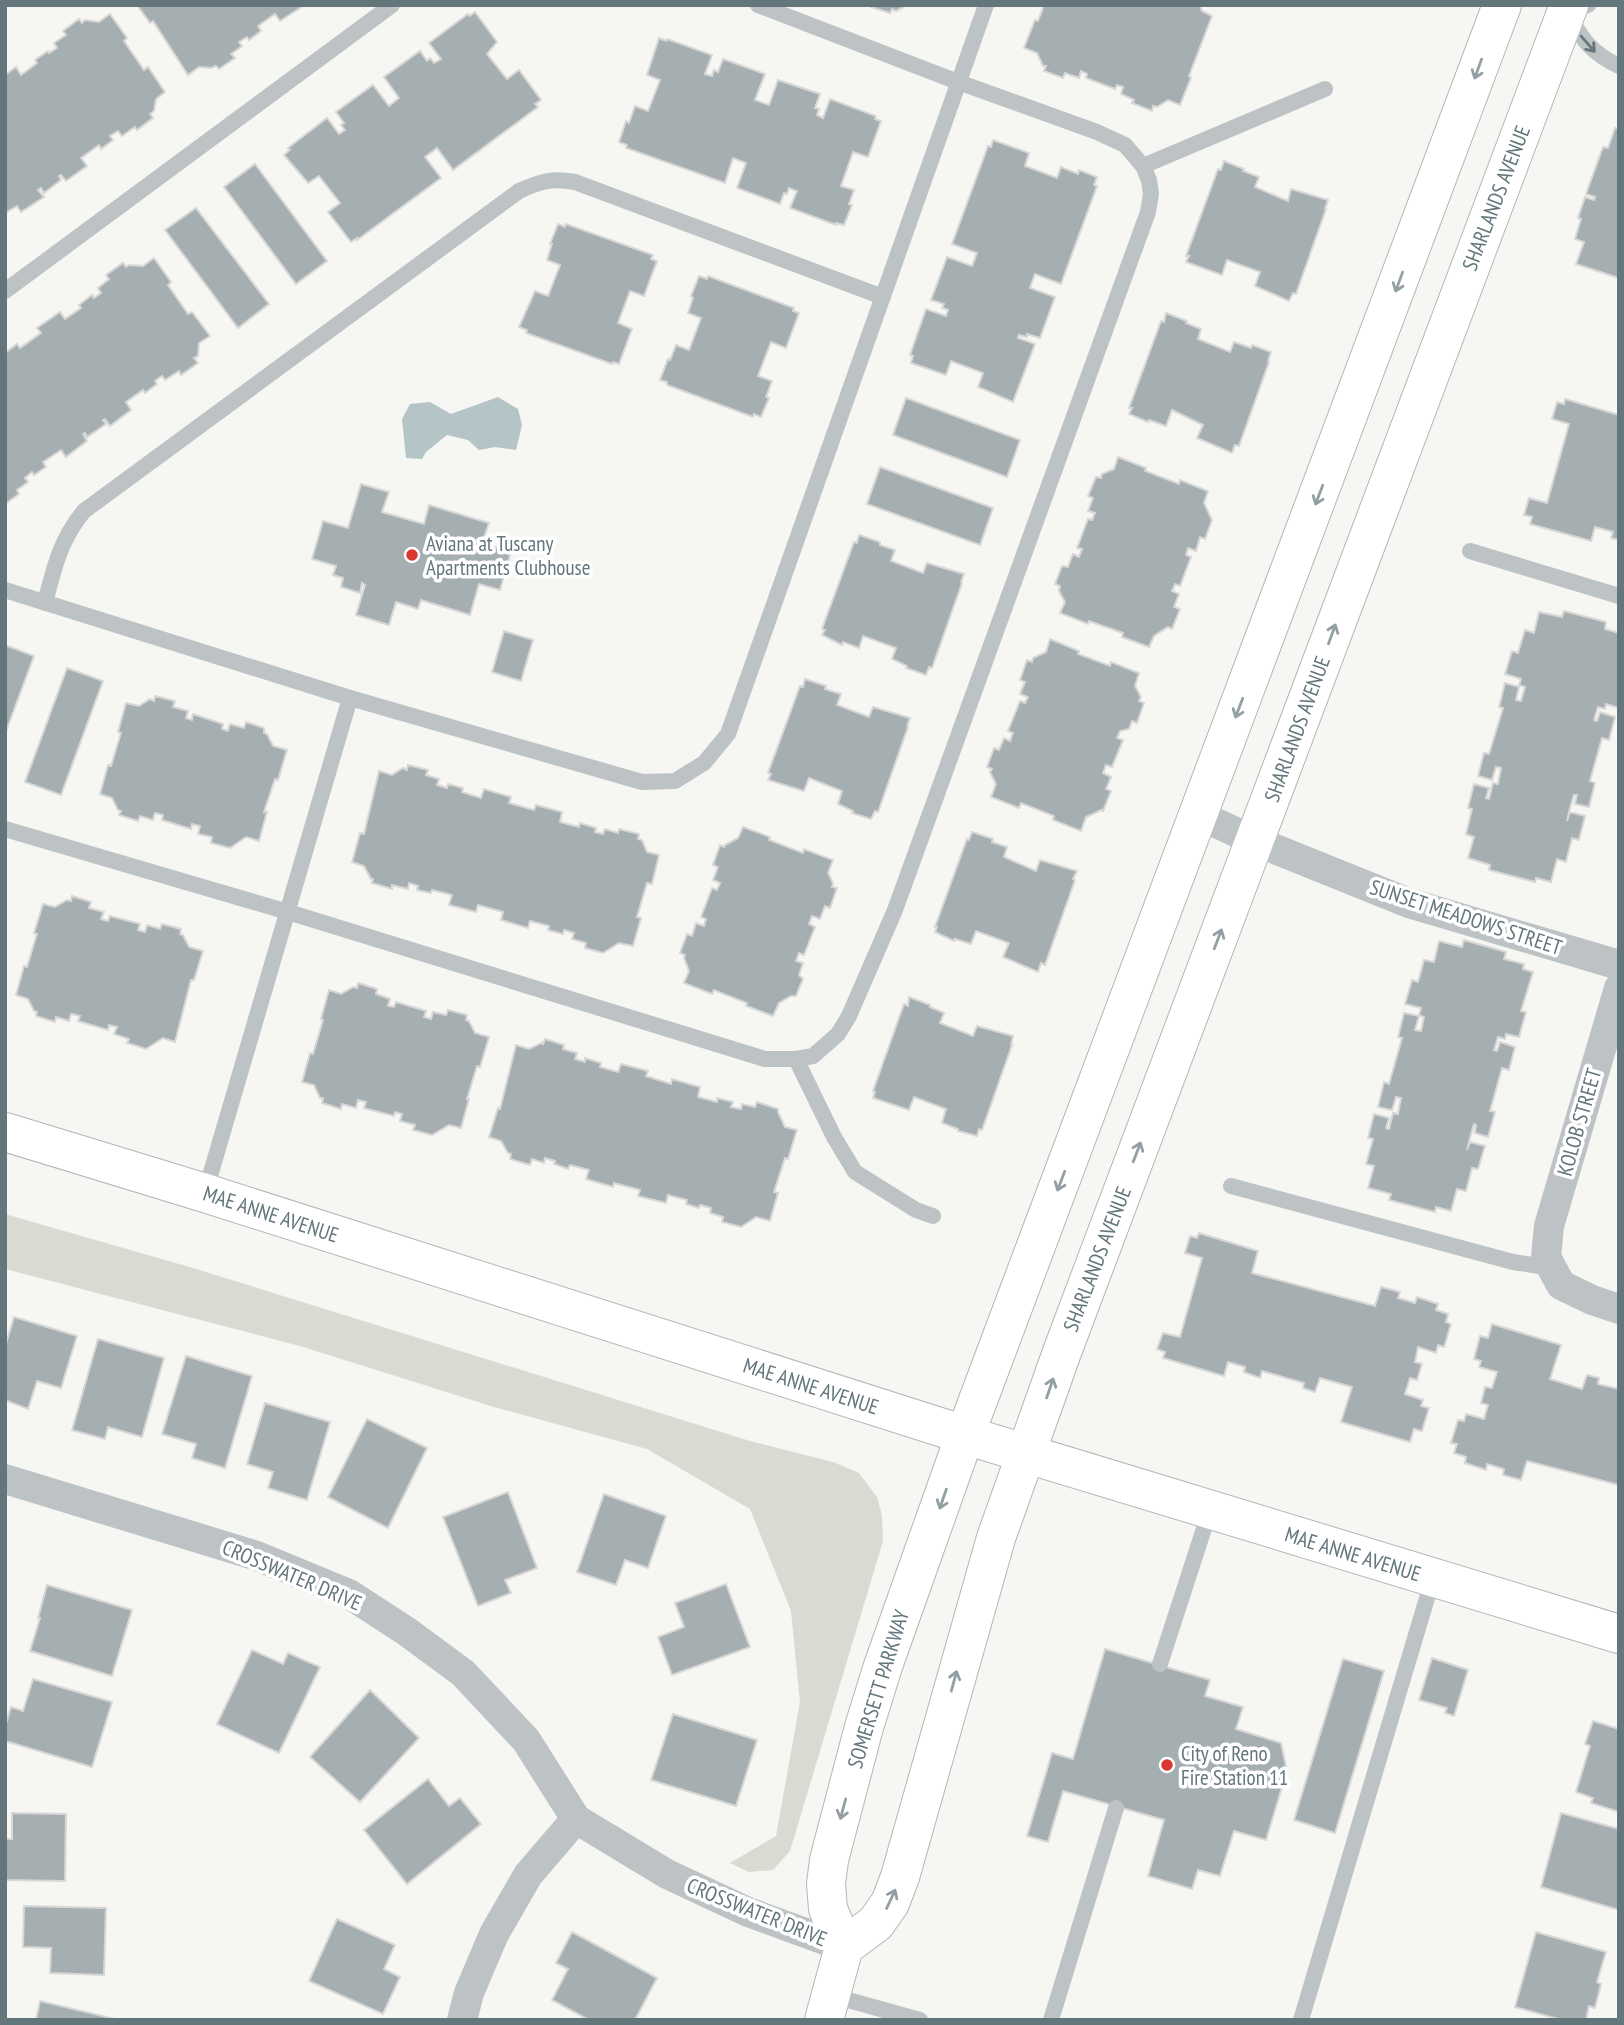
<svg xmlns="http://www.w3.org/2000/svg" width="1624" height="2025" font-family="'PT Sans Narrow',sans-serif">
  <rect width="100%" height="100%" fill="#f6f6f3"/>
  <path fill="#d7dbd2" d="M5 1214 193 1268 750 1441 833 1462 859 1473 877 1497 882 1515 883 1541 790 1851 773 1870 749 1872 730 1863 776 1836 800 1702 791 1611 750 1509 647 1449 494 1407 300 1346 5 1269Z"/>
  <path fill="#b5c4c6" d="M498 397 518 409 522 425 516 450 495 447 479 450 468 440 447 435 426 452 422 459 406 458 402 419 410 404 430 402 451 414Z"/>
  <g fill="#a5afb2" stroke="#d8d7d6" stroke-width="2">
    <path d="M137 5H302L303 6 280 21 275 14 258 26 261 31 249 40 247 37 239 42 242 46 231 54 235 58 219 69 216 66 211 68 199 67 188 75 153 21 150 23Z"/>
    <path d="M872 5H907L896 11 892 9 890 13 871 7Z"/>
    <path d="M1044 5H1200L1202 11 1212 16 1189 76 1191 78 1180 105 1168 100 1157 107 1153 106 1152 111 1132 103 1134 100 1121 94 1123 87 1117 85 1115 89 1086 78 1087 74 1081 71 1079 78 1065 73 1063 78 1044 71 1046 66H1043L1037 53 1024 48 1035 20 1038 21Z"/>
    <path d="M475 12 497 42 487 54 507 79 519 70 541 100 535 104 538 107 453 170 437 148 425 157 441 178 357 240V238L351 242 328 212 340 203 319 176 308 183 284 155 290 150 288 148 327 118 339 134 345 130 341 125 344 123 336 112 373 85 389 106 399 98 384 77 420 51 427 61 430 58 434 63 441 59 429 43 468 14 470 16Z"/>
    <path d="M110 14 127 38 124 41 144 70 148 67 165 92 156 99 154 111 150 114 153 118 137 130 135 127 122 136 118 131 110 136 113 140 101 149 99 145 81 158 87 166 66 181 61 175 59 176 61 180 44 193 41 188 38 190 44 197 21 212 17 206 5 213V75L16 67 21 75 37 63 35 60 48 51 49 53 57 48 54 43 66 35 63 31 79 19 82 23 85 20 99 22Z"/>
    <path d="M659 38 666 41 667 39 712 55 705 74 712 76 714 70 718 72 723 59 765 74 755 100 769 105 778 80 820 94 815 108 819 109 817 115 823 118 830 99 876 116 875 119 881 121 868 157 853 152 841 186 854 190 849 204 852 205 844 225 836 223V225L790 208 797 191 789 188 787 194 784 193 780 204 737 188 746 163 733 158 725 183 626 148 627 145 619 142 626 121 629 123 635 106 648 111 660 80 647 75Z"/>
    <path d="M1615 128 1619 129V278L1576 264 1584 242 1575 239 1581 219 1578 218 1585 197 1594 200 1595 197 1586 194 1603 147 1608 148Z"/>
    <path d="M993 140 1029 153 1025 166 1057 178 1061 167 1078 174 1079 170 1097 177 1094 185 1097 186 1061 284 1035 274 1030 288 1055 297 1040 338 1027 334V337L1019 335 1018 338 1035 344 1013 402 978 387 983 373 951 361 946 375 911 363 913 356 910 355 926 309 946 316 948 310 942 308 944 304 931 300 947 257 972 266 977 253 952 244 988 146 991 147Z"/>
    <path d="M1224 161 1244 169 1243 171 1259 177 1255 187 1288 201 1291 189 1328 200 1325 209H1326L1296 294 1293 293 1289 301 1255 286 1260 272 1227 260 1222 275 1186 262 1189 256H1186L1218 169 1221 170Z"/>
    <path d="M255 164 327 261 296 284 224 187Z"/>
    <path d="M196 208 269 304 238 328 165 230Z"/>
    <path d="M558 224 565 227 566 224 653 255 651 259 657 261 644 296 630 291 618 323 632 329 619 364 613 362 612 364 526 333 527 330 519 327 535 291 548 296 560 265 547 260 552 244H550Z"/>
    <path d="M154 258 171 282 168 285 188 314 192 312 210 336 199 343 198 356 194 358 198 363 181 375 179 371 165 380 162 376 155 381 157 384 145 393 143 390 126 402 131 410 110 426 105 419 103 420 106 424 87 437 85 433 83 434 87 441 66 457 61 450 43 462 46 467 34 475 32 472 25 478 28 482 17 490 19 494 5 504V353L17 344 20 348 41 333 37 328 60 312 65 319 81 308 79 305 92 295 94 298 101 293 98 288 109 279 106 275 123 263 126 267 129 265 143 266Z"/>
    <path d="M699 276 707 279 708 276 794 308 793 311 799 313 786 348 771 342 758 376 772 381 766 397 769 398 761 417 754 414 753 417 667 385V382L660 380 668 359 670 360 676 345 689 350 701 318 688 313 693 298 691 296Z"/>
    <path d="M1166 313 1187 321 1186 323 1201 329 1198 339 1230 352 1234 342 1251 348 1252 345 1271 352 1268 361 1269 362 1239 446 1235 445 1232 453 1197 438 1203 425 1172 410 1166 426 1149 420 1148 422 1129 414 1132 408H1129L1161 321 1164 322Z"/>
    <path d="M906 398 1020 440 1007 477 893 435Z"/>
    <path d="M1565 399 1619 415V540L1611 538 1613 532 1595 527 1591 541 1530 524 1532 517 1524 515 1529 498 1547 503 1569 424 1552 419 1557 402 1564 404Z"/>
    <path d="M1118 457 1146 468 1145 471 1179 484 1180 480 1208 491 1204 503 1212 520 1205 539 1200 537 1196 551 1188 548 1186 555 1191 557 1180 586 1175 584 1172 591 1179 594 1174 607 1180 609 1172 629 1168 627 1154 636 1149 647 1122 637 1123 633 1089 621 1088 624 1060 613 1065 602 1059 591 1060 586 1055 584 1062 566 1068 567 1073 554 1079 557 1082 549 1077 548 1088 519 1092 520 1095 513 1088 511 1093 498 1088 496 1096 477 1101 478 1102 474 1114 469Z"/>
    <path d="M880 467 993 508 980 545 867 504Z"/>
    <path d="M361 484 389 492 382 512 424 524 429 505 489 523 482 543 511 552 500 590 479 584 470 615 421 600 418 609 396 602 389 625 356 615 365 585 362 583 360 593 341 587 343 578 333 575 336 566 312 559 323 521 348 528Z"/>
    <path d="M859 535 880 542V545L895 550 891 561 923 573 927 563 964 574 961 582 962 583 932 668 929 667 926 675 906 668 907 666 892 659 896 648 863 636 859 648 843 642 842 645 822 635 825 630 822 629 854 542 857 543Z"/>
    <path d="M1564 611 1606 622 1605 629 1619 633V708L1606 704 1605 709 1598 707 1594 720 1597 721 1600 712 1615 717 1609 740 1602 738 1590 781 1595 783 1589 807 1575 804 1577 795H1574L1571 804 1567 821 1570 812 1585 816 1579 840 1572 838 1566 862 1557 859 1551 882 1536 878 1535 882 1489 870 1490 865 1468 858 1474 837 1466 834 1472 809 1468 808 1474 784 1489 788 1486 798 1489 799 1493 783 1498 784 1501 768 1496 767 1492 780 1478 776 1484 753 1489 754 1503 708 1499 707 1505 683 1519 687 1516 700 1521 701 1525 687 1519 685 1521 679 1505 674 1512 651 1518 653 1525 630 1534 633 1539 612 1562 617Z"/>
    <path d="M504 631 533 640 521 681 492 672Z"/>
    <path d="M1050 639 1079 651 1078 654 1110 666 1111 662 1139 673 1135 686 1141 697 1139 701 1144 703 1137 723 1132 721 1129 729 1120 731 1117 738 1123 740 1112 767 1106 765 1103 773 1111 777 1106 789 1111 791 1103 811 1101 810 1086 817 1081 831 1053 820 1054 816 1021 803 1019 808 991 797 996 784 990 772 992 769 987 767 994 748 999 750 1004 738 1010 741 1013 733 1008 731 1020 701 1025 703 1028 697 1020 694 1025 682 1020 680 1027 660 1032 662 1033 658 1046 652Z"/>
    <path d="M5 645 34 656 5 734Z"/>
    <path d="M67 668 103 681 61 795 25 782Z"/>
    <path d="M805 679 826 686 825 689 841 694 837 705 869 717 873 707 910 718 907 726 908 727 878 812 875 811 871 819 852 813 853 811 838 804 842 791 809 778 804 791 768 780 771 774 768 773 800 686 803 687Z"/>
    <path d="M155 696 175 701 173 707 188 711 186 718 192 720 193 714 223 724 222 729 228 731 230 724 244 728 246 722 264 728V733L267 734 273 746 287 750 278 780 275 779 264 812H267L259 841 246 837 230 848 211 843 212 837 198 834 200 826 192 824 191 829 162 820 163 815 155 813 153 820 140 816 138 821 119 815 121 811 118 810 112 798 100 794 108 765 111 766 121 733 118 732 126 703 139 706 150 699 154 701Z"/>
    <path d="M408 765 428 770 426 775 439 779 437 785 447 788 448 784 463 788 462 792 481 798 484 789 511 797 509 803 534 810 536 805 562 812 560 822 579 827 580 823 596 828 595 832 603 834 605 829 618 833 619 829 639 834 638 839 642 840 647 852 659 855 652 884 647 883 637 917 641 918 633 946 619 943 603 953 585 948 586 943 572 939 574 933 564 930 563 934 548 930 549 926 530 921 528 928 501 920 503 912 478 905 476 912 449 905 452 895 432 890 431 893 417 890 418 886 409 883 408 889 392 885V889L372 883 373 879H371L364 866 352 862 360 833 364 834 379 771 392 775 403 768 407 770Z"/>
    <path d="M743 827 770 837 769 840 803 853 804 849 833 860 828 873 833 883 832 887 837 888 830 908 825 906 820 919 812 916 809 924 815 927 804 955 799 953 796 961 803 963 799 975 803 979 796 996H791L779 1003 773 1016 746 1006 747 1003 714 990 712 994 684 983 689 971 684 958 685 955 680 953 687 934 692 936 696 923 704 926 706 919 701 917 712 888 717 890 720 883 713 880 718 867 713 865 720 845 724 847 725 845 738 838Z"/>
    <path d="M972 832 993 839 992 842 1007 847 1004 857 1036 871 1040 860 1077 871 1073 879 1075 880 1045 965 1041 963 1038 972 1003 957 1009 943 976 931 971 944 955 939 954 941 935 932 937 927H935L967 839 969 840Z"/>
    <path d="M72 896 91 902 89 908 104 912 101 919 108 921 110 916 140 924 138 930 145 932 147 925 160 929 162 924 181 929 180 934 183 935 189 947 203 951 194 980H191L175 1042 163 1038 146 1049 127 1043 129 1039 114 1034 117 1027 109 1025 108 1030 78 1021 80 1016 71 1014 69 1021 56 1017 55 1022 36 1016 37 1012 34 1011 28 999 16 995 24 966 27 967 37 934 34 933 43 904 55 907 67 900 71 901Z"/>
    <path d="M1464 940 1506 952 1504 959 1524 964 1523 969 1533 972 1521 1011 1526 1012 1519 1037 1506 1034 1505 1039 1498 1037 1494 1050 1497 1051 1500 1042 1515 1047 1509 1070 1502 1068 1490 1111 1495 1112 1488 1137 1475 1133 1476 1125 1474 1124 1471 1134 1467 1150 1470 1142 1485 1146 1478 1169 1472 1168 1466 1191 1457 1189 1451 1211 1436 1207 1435 1212 1389 1200 1391 1194 1368 1188 1374 1166 1366 1164 1373 1139 1368 1138 1374 1114 1389 1118 1386 1128 1389 1129 1393 1113 1398 1114 1401 1098 1396 1097 1392 1110 1378 1107 1384 1082 1389 1084 1402 1038 1398 1037 1404 1013 1419 1016 1415 1030 1421 1031 1424 1017 1419 1015 1421 1008 1405 1004 1412 980 1418 982 1424 960 1434 962 1439 941 1462 947Z"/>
    <path d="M358 983 377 989 376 994 390 999 388 1006 394 1007 396 1002 426 1011 424 1017 431 1019 433 1012 446 1015 448 1010 467 1015 466 1020 469 1021 475 1033 489 1037 480 1067 477 1066 467 1099H469L461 1128 449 1125 432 1135 413 1130 415 1125 400 1121 402 1114 395 1112 394 1116 364 1108 366 1102 358 1100 356 1108 342 1104 341 1109 322 1103 323 1098H320L314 1085 302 1082 310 1053 313 1054 323 1020 321 1019 329 990 341 994 353 987 357 988Z"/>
    <path d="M909 997 930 1005V1007L944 1013 940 1023 973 1036 977 1026 1013 1036 1011 1045H1012L982 1130 979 1129 977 1136 958 1131V1129L942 1123 946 1109 914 1097 909 1110 873 1098 875 1092 873 1091 904 1004 908 1006Z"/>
    <path d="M545 1039 564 1045 563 1049 577 1053 575 1059 585 1062V1058L601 1063 600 1067 618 1072 621 1064 648 1071 646 1076 671 1084 672 1079 700 1087 698 1097 717 1102V1098L733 1102 731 1107 741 1109 742 1104 755 1107 757 1102 778 1109V1112L785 1127 797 1130 788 1159 785 1158 774 1192 778 1193 770 1221 756 1217 741 1227 722 1222 723 1217 710 1213 711 1208 700 1205 699 1208 686 1204 687 1200 668 1195 666 1203 638 1196 640 1190 614 1183 613 1187 586 1179 589 1170 570 1165 568 1169 554 1164 555 1161 545 1158 544 1163 532 1159 530 1165 510 1159 511 1154 508 1153 501 1141 489 1137 498 1108 500 1109 516 1045 529 1049 541 1043 543 1044Z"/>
    <path d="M1199 1233 1258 1251 1252 1273 1375 1306 1381 1287 1400 1292 1398 1298 1415 1303 1417 1297 1438 1304 1436 1310 1448 1314 1446 1322 1451 1324 1444 1347 1438 1345 1436 1353 1418 1347 1415 1362 1422 1364 1417 1380 1410 1378 1405 1394 1423 1400 1421 1406 1429 1408 1422 1431 1414 1429 1410 1442 1341 1422 1352 1387 1320 1378 1315 1392 1303 1388 1304 1383 1262 1371 1260 1378 1244 1372 1245 1367 1228 1362 1224 1376 1163 1358 1165 1352 1157 1349 1163 1333 1180 1337 1202 1258 1185 1253 1190 1236 1197 1238Z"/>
    <path d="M14 1317 77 1336 61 1388 37 1381 28 1409 5 1400V1347Z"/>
    <path d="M1492 1324 1561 1345 1550 1379 1582 1389 1587 1375 1599 1378 1598 1384 1619 1389V1485L1527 1461 1521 1480 1503 1475 1504 1469 1487 1464 1486 1470 1465 1463 1466 1457 1454 1453 1457 1444 1451 1443 1458 1420 1464 1421 1466 1414 1484 1419 1488 1405 1481 1403 1485 1387 1492 1388 1497 1372 1479 1367 1481 1361 1474 1359 1480 1336 1488 1338Z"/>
    <path d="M98 1339 164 1358 142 1437 108 1427 105 1439 72 1430Z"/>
    <path d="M186 1356 252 1376 225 1468 192 1458 196 1444 162 1434Z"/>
    <path d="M265 1403 330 1422 307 1500 268 1488 273 1472 247 1464Z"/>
    <path d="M367 1419 427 1448 388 1528 328 1497Z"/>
    <path d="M508 1492 537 1568 505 1580 511 1593 478 1606 443 1517Z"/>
    <path d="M604 1494 666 1516 648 1568 625 1560 616 1585 577 1572Z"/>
    <path d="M726 1584 750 1647 672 1675 658 1637 684 1627 675 1603Z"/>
    <path d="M47 1585 132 1610 112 1676 30 1651 40 1618H38Z"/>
    <path d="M1105 1649 1210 1680 1205 1696 1243 1707 1236 1729 1281 1743 1287 1771 1266 1840 1234 1831 1220 1876 1198 1870 1192 1889 1148 1876 1164 1820 1063 1791 1048 1842 1027 1836 1052 1753 1073 1759Z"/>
    <path d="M252 1650 283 1664 288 1653 320 1667 279 1753 217 1724Z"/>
    <path d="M1432 1658 1468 1670 1454 1716 1445 1713 1447 1708 1419 1700Z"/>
    <path d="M1343 1659 1384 1671 1335 1833 1294 1820Z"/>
    <path d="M33 1679 112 1702 92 1767 5 1741V1727L11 1707 23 1711Z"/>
    <path d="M370 1690 419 1738 360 1802 310 1757Z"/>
    <path d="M673 1714 757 1740 736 1806 651 1780Z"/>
    <path d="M1593 1721 1619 1729V1812L1591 1803 1593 1798 1576 1792 1590 1746 1585 1744Z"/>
    <path d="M428 1779 449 1806 460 1798 481 1824 407 1884 364 1830Z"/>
    <path d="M12 1813 66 1814 65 1881 5 1880V1839H12Z"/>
    <path d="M1561 1813 1619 1829V1910L1541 1887Z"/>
    <path d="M24 1906 106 1908 104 1975 50 1973 51 1948 23 1947Z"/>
    <path d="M337 1919 395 1945 384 1969 400 1977 383 2014 309 1981Z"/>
    <path d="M572 1932 657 1978 635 2020H589L552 2000 568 1969 556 1963Z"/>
    <path d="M1536 1932 1606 1952 1597 1982 1601 1984 1595 2008 1589 2006 1586 2020H1562L1515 2007Z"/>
    <path d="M40 2001 119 2020H36Z"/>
  </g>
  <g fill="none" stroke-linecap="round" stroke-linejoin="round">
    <defs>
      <g id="secondary">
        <path d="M5 1132 205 1193 965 1435 1619 1634"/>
        <path d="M844 1947 828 1909 826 1884 829 1860 864 1727 883 1666 965 1435 1502 5"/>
        <path d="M824 2020 844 1947 876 1923 890 1903 900 1877 996 1538 1062 1352 1569 5"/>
      </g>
    </defs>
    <use href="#secondary" stroke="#b0b7ba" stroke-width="40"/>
    <g stroke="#bdc3c5" stroke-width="16">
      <path d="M1588 5 1566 12C1583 39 1589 52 1619 66"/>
      <path d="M1143 166 1325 89"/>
      <path d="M5 291 392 5"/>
      <path d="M1470 551 1619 596"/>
      <path d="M5 590 350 698 642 782 675 781 704 763 728 734 986 5"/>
      <path d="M45 603C54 568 60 540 84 511L519 191C541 181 552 178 575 182L883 297"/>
      <path d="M5 829 288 912 765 1059H796L813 1056 838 1034 849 1016 895 910 1148 212 1151 194 1149 180 1143 166 1125 145 1097 132 958 82 758 5"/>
      <path d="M796 1059 834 1137 855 1172 916 1210 933 1216"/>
      <path d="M1231 1186 1513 1262 1552 1268"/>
      <path d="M205 1193 350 698"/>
      <path d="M1160 1664 1210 1510"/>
      <path d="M830 1995 920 2020"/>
      <path d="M1051 2020 1116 1808"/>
      <path d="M1301 2020 1433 1578"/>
    </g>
    <g stroke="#bdc3c5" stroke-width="30">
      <path d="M1199 815 1255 841 1409 903 1619 965"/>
      <path d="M1619 988 1549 1226 1546 1257 1561 1285 1592 1300 1619 1309"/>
      <path d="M5 1479 257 1556 349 1594 406 1631 463 1673 526 1740 576 1819 667 1874 748 1912 844 1947"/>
      <path d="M462 2020 469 1993 494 1934 528 1875 576 1819"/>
    </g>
    <use href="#secondary" stroke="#fff" stroke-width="38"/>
  </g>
  <defs><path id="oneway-shaft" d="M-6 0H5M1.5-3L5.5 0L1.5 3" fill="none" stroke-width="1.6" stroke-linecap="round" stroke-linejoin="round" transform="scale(1.75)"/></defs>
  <use stroke="#63767c" href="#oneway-shaft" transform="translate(1588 44) rotate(49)"/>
  <g stroke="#929fa3">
    <use href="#oneway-shaft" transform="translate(1478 69) rotate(110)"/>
    <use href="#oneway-shaft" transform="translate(1399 282) rotate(110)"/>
    <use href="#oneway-shaft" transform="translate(1319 495) rotate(111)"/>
    <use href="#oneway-shaft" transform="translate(1332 634) rotate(-70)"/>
    <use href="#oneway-shaft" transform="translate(1239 708) rotate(111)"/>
    <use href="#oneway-shaft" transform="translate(1218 939) rotate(-69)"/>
    <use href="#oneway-shaft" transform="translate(1137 1152) rotate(-69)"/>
    <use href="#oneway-shaft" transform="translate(1061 1181) rotate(111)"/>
    <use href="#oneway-shaft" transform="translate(1050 1388) rotate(-71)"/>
    <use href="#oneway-shaft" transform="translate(943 1499) rotate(109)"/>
    <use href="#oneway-shaft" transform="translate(954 1681) rotate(-75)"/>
    <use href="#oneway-shaft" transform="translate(843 1809) rotate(105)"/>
    <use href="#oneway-shaft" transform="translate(891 1899) rotate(-65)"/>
  </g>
  <g fill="#d93830" stroke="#fff" stroke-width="2.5">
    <circle cx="412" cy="555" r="7"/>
    <circle cx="1167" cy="1765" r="7"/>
  </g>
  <g text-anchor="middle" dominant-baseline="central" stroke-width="7" stroke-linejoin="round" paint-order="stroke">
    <g font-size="21" fill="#63767c" stroke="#fff">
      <text transform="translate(1496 198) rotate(-69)">SHARLANDS AVENUE</text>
      <text transform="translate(1297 729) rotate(-70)">SHARLANDS AVENUE</text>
      <text transform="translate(1466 917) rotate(18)">SUNSET MEADOWS STREET</text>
      <text transform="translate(1579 1122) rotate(-74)">KOLOB STREET</text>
      <text transform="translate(271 1214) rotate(18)">MAE ANNE AVENUE</text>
      <text transform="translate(1097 1259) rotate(-69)">SHARLANDS AVENUE</text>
      <text transform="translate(811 1386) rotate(18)">MAE ANNE AVENUE</text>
      <text transform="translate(1353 1554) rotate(17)">MAE ANNE AVENUE</text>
      <text transform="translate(292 1575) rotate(23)">CROSSWATER DRIVE</text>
      <text transform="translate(878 1689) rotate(-73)">SOMERSETT PARKWAY</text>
      <text transform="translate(757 1912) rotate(22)">CROSSWATER DRIVE</text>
    </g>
    <g font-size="21" fill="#63767c" stroke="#fff" text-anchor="start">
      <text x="426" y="543">Aviana at Tuscany<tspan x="426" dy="24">Apartments Clubhouse</tspan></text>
      <text x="1181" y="1753">City of Reno<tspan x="1181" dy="24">Fire Station 11</tspan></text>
    </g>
  </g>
  <rect width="1624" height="2025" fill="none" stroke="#63767c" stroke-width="14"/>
</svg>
